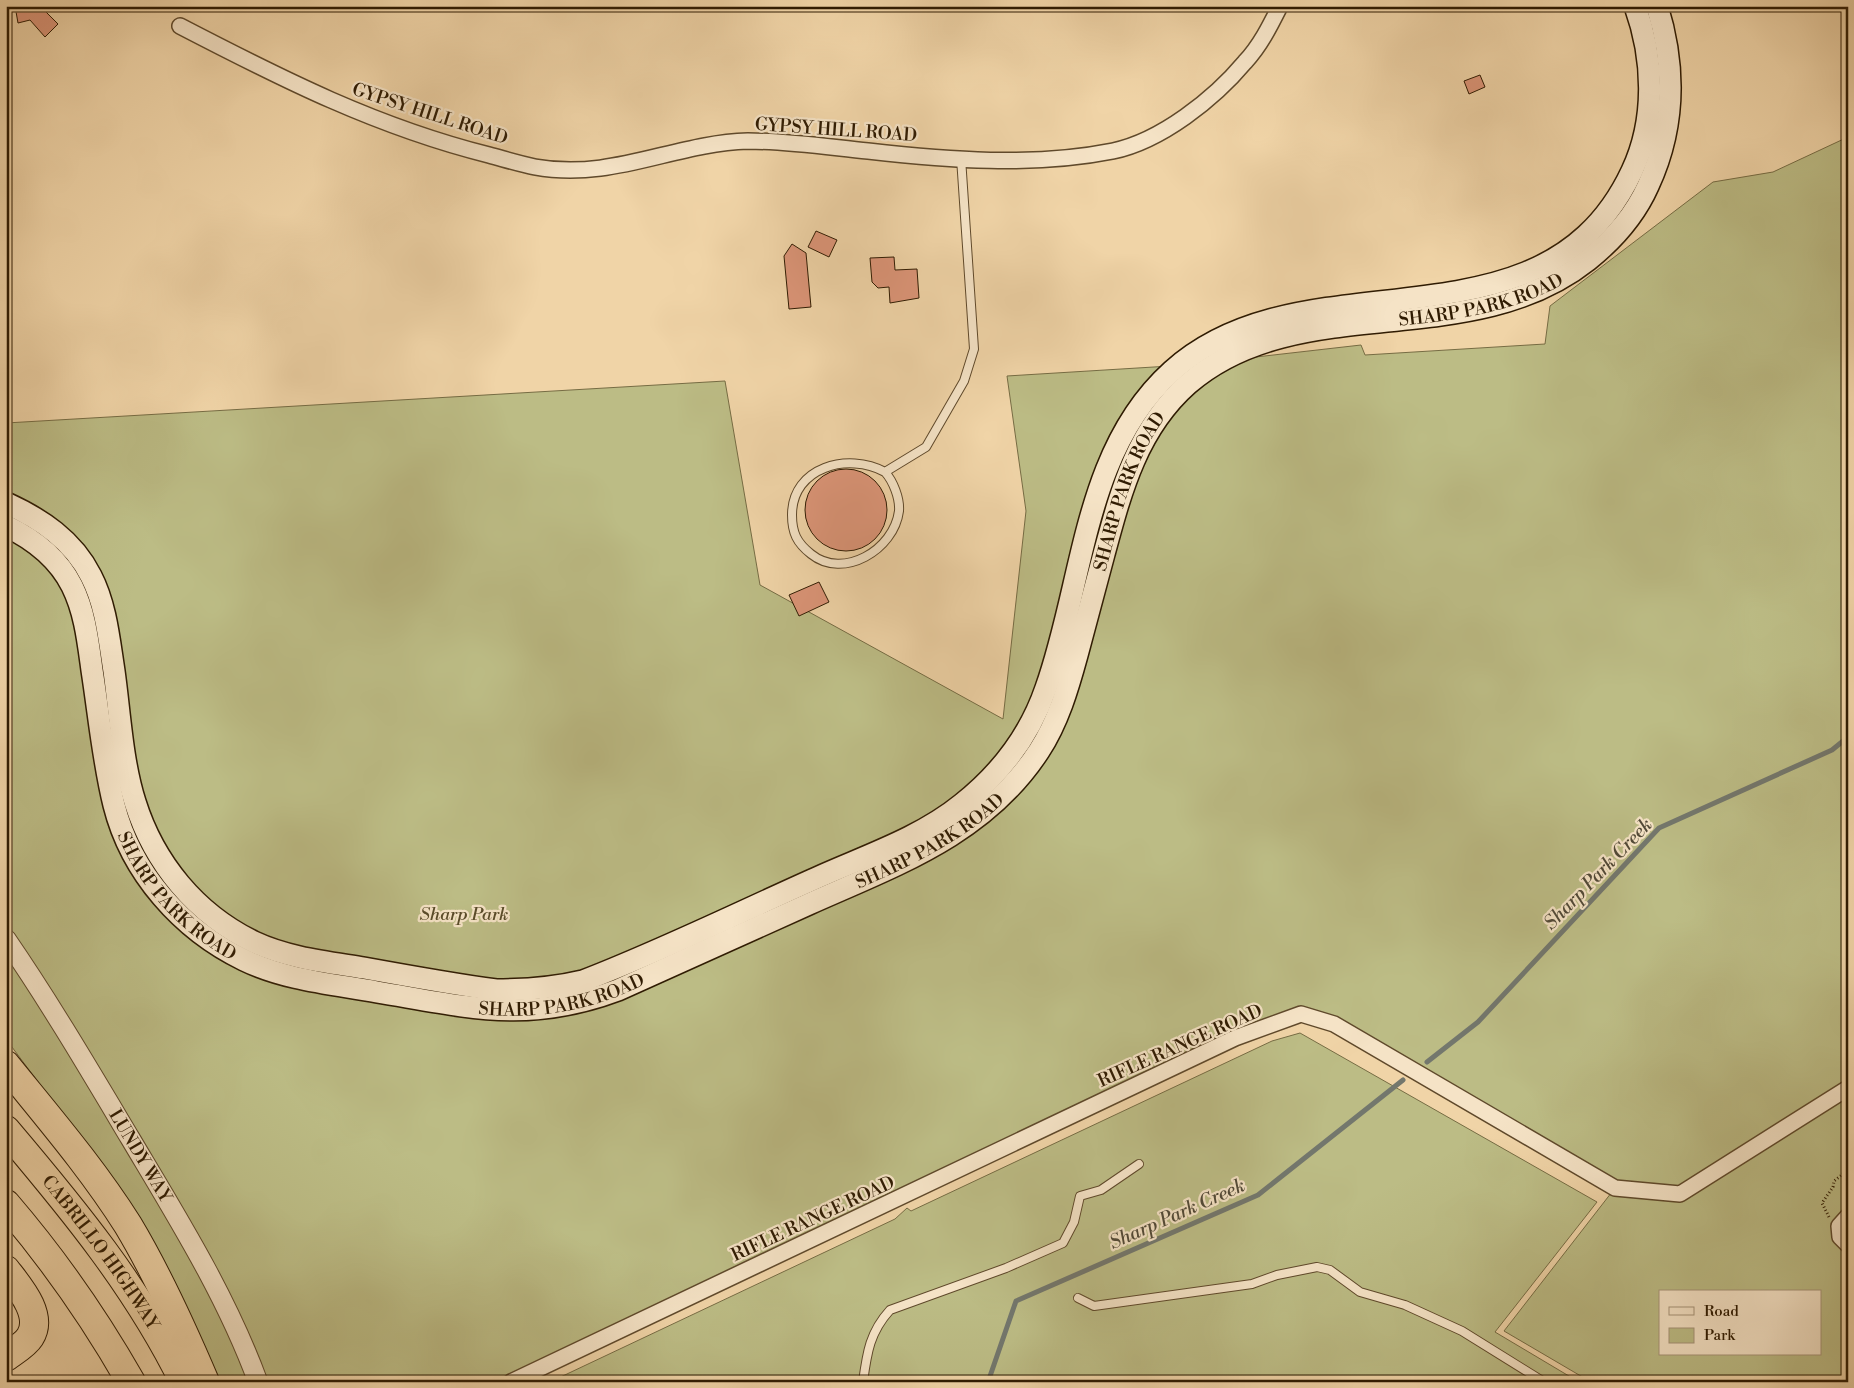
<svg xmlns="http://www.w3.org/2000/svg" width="1854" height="1388" font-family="'Libre Bodoni',serif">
  <rect width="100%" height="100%" fill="#f0d4a7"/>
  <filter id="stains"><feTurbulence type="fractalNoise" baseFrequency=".004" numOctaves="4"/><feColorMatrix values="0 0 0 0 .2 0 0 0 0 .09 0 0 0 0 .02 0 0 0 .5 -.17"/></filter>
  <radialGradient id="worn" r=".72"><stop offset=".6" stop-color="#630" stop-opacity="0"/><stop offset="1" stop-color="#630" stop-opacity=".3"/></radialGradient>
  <g fill="#bcbc85" stroke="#766c44" fill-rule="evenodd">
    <path d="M1848 137V1382H1591L1504 1331 1615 1188 1301 1014 507 1382H217L96 1160 6 1039V423L725 381 760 585 1003 719 1026 511 1007 376 1219 363 1221 361 1361 345 1365 355 1545 344 1550 306 1713 182 1773 172ZM1660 1292H1820V1354H1660Z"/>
    <path d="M1300 1033 1597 1202 1495 1332 1579 1382H550L895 1219 907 1208 911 1211 1272 1041Z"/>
  </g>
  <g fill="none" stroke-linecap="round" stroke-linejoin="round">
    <g stroke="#73776d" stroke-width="5">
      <path d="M1427 1062 1478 1022 1659 828 1832 750 1848 737"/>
      <path d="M988 1382 1016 1301 1258 1195 1403 1080"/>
    </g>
  </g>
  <g fill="#dc9578" stroke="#2f1b02">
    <path d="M15 6H37L38 10 43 9 58 24 45 37 30 20 18 23Z"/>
    <path d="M1480 75 1485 87 1469 94 1464 81Z"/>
    <path d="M816 231 837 240 829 257 808 247Z"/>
    <path d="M792 244 806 253 811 307 789 309 784 256Z"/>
    <path d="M894 257 895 270 917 269 919 298 890 303 889 287 878 288 872 282 870 258Z"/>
    <circle cx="846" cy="510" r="41"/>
    <path d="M819 582 829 602 799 616 789 595Z"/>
  </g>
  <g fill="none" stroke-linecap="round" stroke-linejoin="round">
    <defs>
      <g id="service">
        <path d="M885 472C893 481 900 498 899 511 894 550 843 580 811 554 797 543 792 533 792 515 792 467 848 452 885 472L926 447 964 381 974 349 961 158"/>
        <path d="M1078 1298 1094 1306 1252 1284 1277 1275 1317 1267 1330 1270 1360 1292 1405 1305 1462 1331 1544 1382"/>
        <path d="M863 1382C867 1352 870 1332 890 1310L1006 1268 1063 1243 1074 1222 1080 1196 1101 1190 1139 1164"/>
      </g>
      <g id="minor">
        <path d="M180 26C282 79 377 127 489 155 504 159 520 164 535 167 613 181 674 143 748 141 788 141 828 147 868 151 947 160 1033 167 1113 151 1161 141 1214 99 1245 62 1260 46 1270 26 1280 6"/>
        <path d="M1848 1216 1839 1226 1840 1237 1848 1245"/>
        <path d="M511 1382 1235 1038 1301 1014 1334 1024 1615 1188 1680 1194 1848 1088"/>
      </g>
      <g id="tertiary">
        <path id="s1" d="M6 939C50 1003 90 1071 130 1138 177 1217 226 1295 258 1382"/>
      </g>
      <g id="secondary">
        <path d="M6 503C41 519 73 540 91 576 106 605 109 639 114 671 120 714 122 761 135 802 154 863 196 914 254 942 288 958 327 962 364 968 408 976 452 984 496 990 526 990 554 988 583 981 661 951 736 914 812 880 862 857 919 839 962 804 1001 773 1030 735 1046 688 1084 582 1083 451 1172 371 1306 250 1543 362 1632 171 1656 120 1654 59 1635 6"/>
        <path id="s2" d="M6 526C33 539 58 558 72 586 85 612 88 641 92 670 99 715 103 761 114 805 131 873 182 930 244 960 285 980 333 984 377 992 468 1007 528 1024 618 990 682 961 745 933 809 904 896 865 984 835 1039 751 1058 722 1068 688 1077 655 1086 621 1095 587 1104 554 1121 491 1137 429 1188 384 1299 288 1470 354 1588 260 1613 240 1635 215 1648 186 1675 128 1676 67 1657 6"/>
      </g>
      <g id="motorway">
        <path d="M6 1065C48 1117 92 1168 128 1225 158 1275 182 1328 205 1382"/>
        <path id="s3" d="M6 1130C73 1209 138 1288 184 1382"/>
        <path d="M6 1204C55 1261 94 1317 131 1382"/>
        <path d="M6 1270C19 1287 44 1315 30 1337 25 1345 14 1351 6 1357"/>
      </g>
    </defs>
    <use href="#service" stroke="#5f492b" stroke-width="10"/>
    <use href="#minor" stroke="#5f492b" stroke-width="18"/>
    <use href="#tertiary" stroke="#5f492b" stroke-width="21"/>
    <use href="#secondary" stroke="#2f1b02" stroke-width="24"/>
    <use href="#motorway" stroke="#2f1b02" stroke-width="30"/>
    <path stroke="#2f1b02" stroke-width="3" stroke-dasharray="1 2.5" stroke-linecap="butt" d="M1829 1217 1822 1203 1833 1187 1834 1181 1843 1174 1848 1161"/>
    <use href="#service" stroke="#f5e3c6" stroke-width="8"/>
    <use href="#minor" stroke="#f5e3c6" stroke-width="15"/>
    <use href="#tertiary" stroke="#f5e3c6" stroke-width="19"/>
    <use href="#secondary" stroke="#f5e3c6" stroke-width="21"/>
    <use href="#motorway" stroke="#f0d4a7" stroke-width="28"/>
  </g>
  <g text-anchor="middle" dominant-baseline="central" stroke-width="4.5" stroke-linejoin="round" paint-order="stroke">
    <g font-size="18" fill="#2f1b02" stroke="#f5e3c6">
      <text transform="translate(430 114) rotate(18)">GYPSY HILL ROAD</text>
      <text transform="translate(836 130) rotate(4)">GYPSY HILL ROAD</text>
      <text stroke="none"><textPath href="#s2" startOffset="2105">SHARP PARK ROAD</textPath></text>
      <text stroke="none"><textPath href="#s2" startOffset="1671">SHARP PARK ROAD</textPath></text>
      <text stroke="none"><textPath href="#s2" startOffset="1251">SHARP PARK ROAD</textPath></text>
      <text stroke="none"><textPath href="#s2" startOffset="428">SHARP PARK ROAD</textPath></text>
      <text stroke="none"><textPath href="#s2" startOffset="848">SHARP PARK ROAD</textPath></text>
      <text transform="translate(1180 1046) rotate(-24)">RIFLE RANGE ROAD</text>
      <text stroke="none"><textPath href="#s1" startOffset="255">LUNDY WAY</textPath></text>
      <text transform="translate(813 1219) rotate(-25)">RIFLE RANGE ROAD</text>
      <text stroke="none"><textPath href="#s3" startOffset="155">CABRILLO HIGHWAY</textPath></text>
    </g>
    <g font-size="18" font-style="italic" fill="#594b29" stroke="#f5e3c6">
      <text x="464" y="914">Sharp Park</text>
    </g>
    <g font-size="19" font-style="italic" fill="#514937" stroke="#f5e3c6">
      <text transform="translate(1598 874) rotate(-46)">Sharp Park Creek</text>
      <text transform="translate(1177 1214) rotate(-24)">Sharp Park Creek</text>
    </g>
  </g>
  <rect width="1854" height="1388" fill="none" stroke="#f0d4a7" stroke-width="25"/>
  <rect x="8" y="8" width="1839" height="1373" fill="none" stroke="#2f1b02" stroke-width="2.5"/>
  <rect x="12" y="12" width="1829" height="1363" fill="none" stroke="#2f1b02"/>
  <rect x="1659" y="1290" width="162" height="65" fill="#f5e3c6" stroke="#a69378"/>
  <rect x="1669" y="1307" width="25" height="8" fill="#f5e3c6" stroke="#a69378"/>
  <text x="1704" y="1316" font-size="15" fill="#2f1b02">Road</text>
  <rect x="1669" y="1328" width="25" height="15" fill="#bcbc85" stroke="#a69378"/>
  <text x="1704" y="1340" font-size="15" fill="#2f1b02">Park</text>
  <rect width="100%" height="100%" filter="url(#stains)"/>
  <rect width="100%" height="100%" fill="url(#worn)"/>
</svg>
